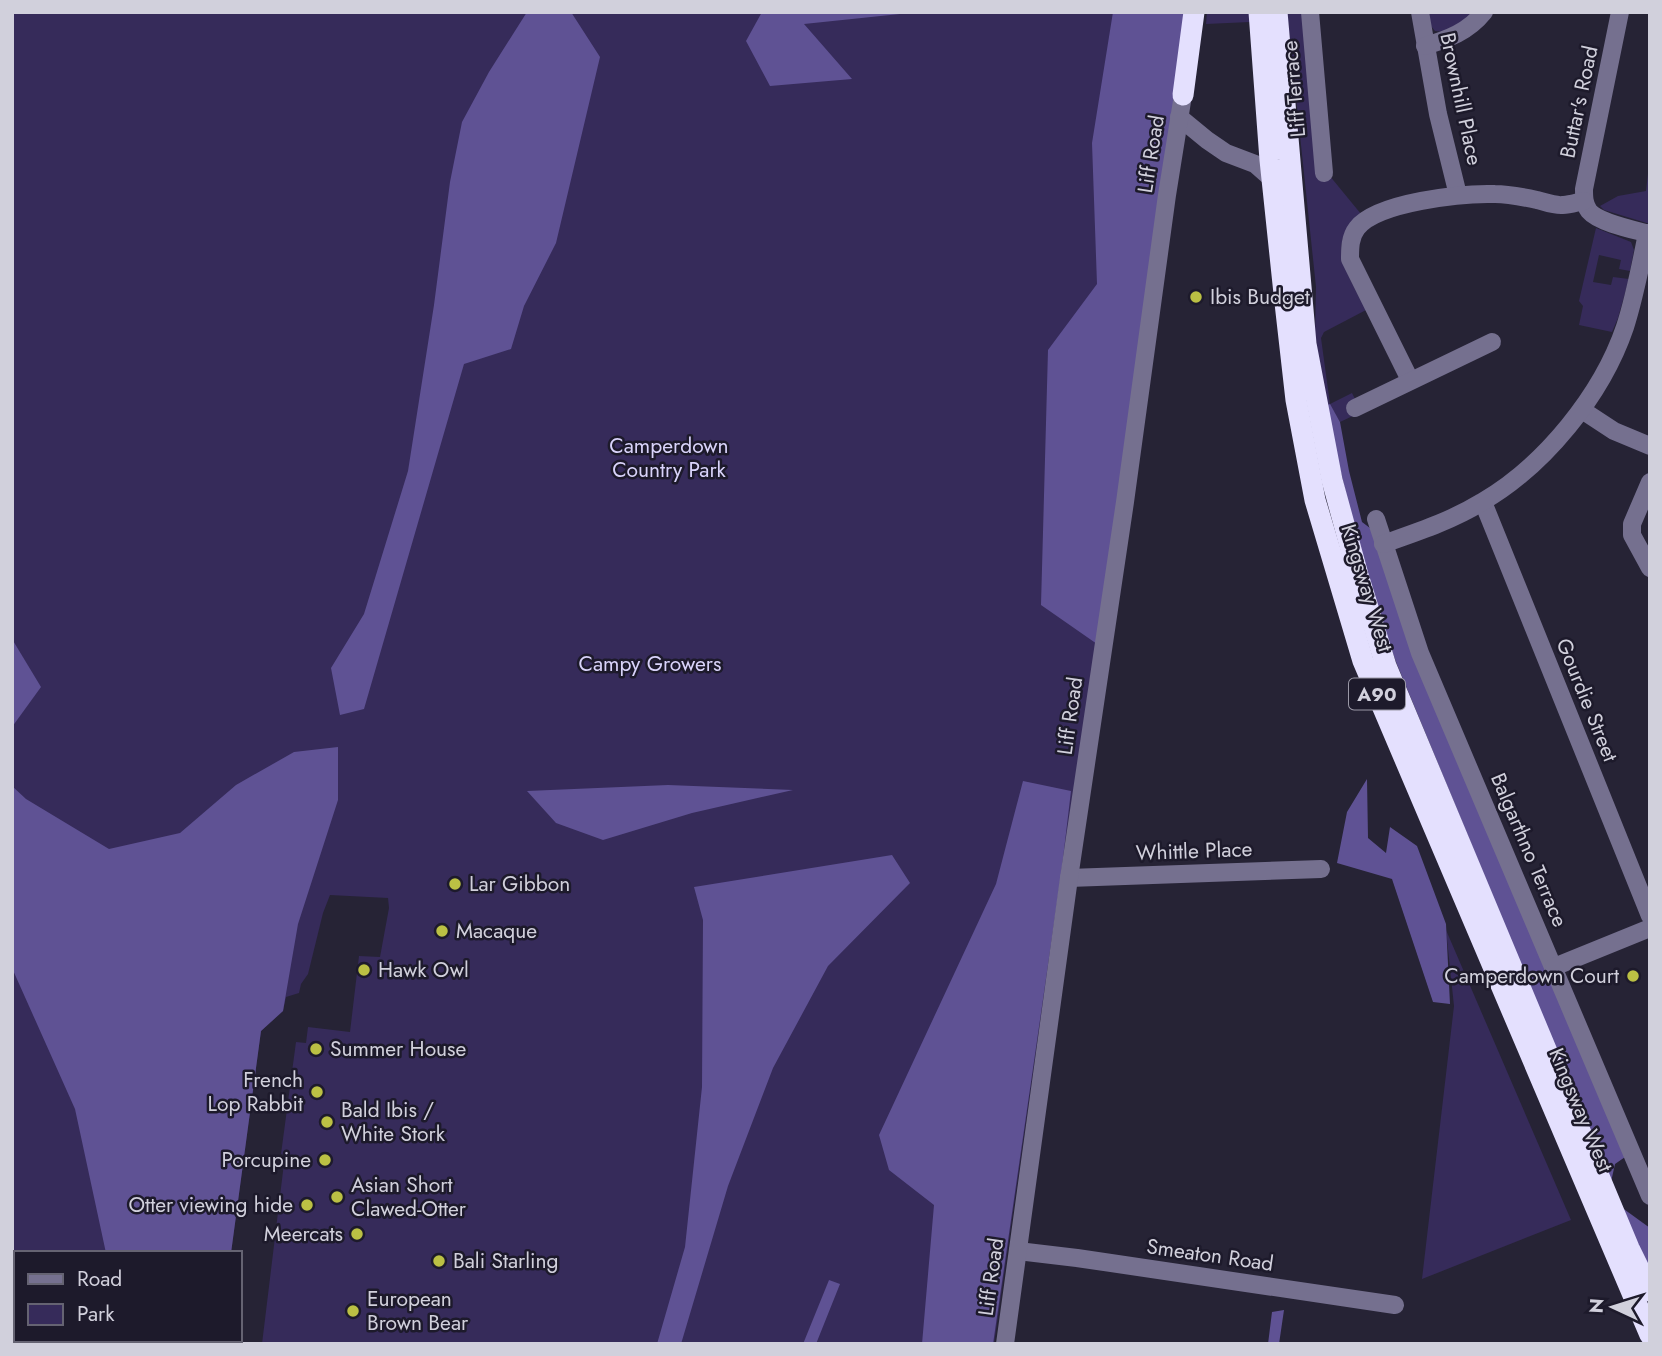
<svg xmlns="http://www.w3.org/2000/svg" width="1662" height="1356" font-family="Jost,sans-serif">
  <rect width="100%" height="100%" fill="#262335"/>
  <g fill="#362b5a">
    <path d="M12 12H1187L1113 523 1069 878 1044 996 994 1344H262L285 1155 281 1154 296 1042 306 1043 308 1027 350 1032 359 956 380 957 389 908 388 898 330 895 323 913 308 974 301 984 299 993 286 997 283 1011 261 1031 231 1253H16V1340H221L233 1344H12Z"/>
    <path d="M1207 12H1250V22L1206 24Z"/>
    <path d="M1287 12H1305L1329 175 1361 214C1357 218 1352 222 1349 226 1329 252 1355 286 1366 310L1324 332 1321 338 1330 404 1352 393 1356 401 1357 414 1340 422 1330 405 1325 406 1315 333 1316 287Z"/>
    <path d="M1429 12H1445L1446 14 1473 12C1463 22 1449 34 1435 31L1430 25Z"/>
    <path d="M1650 156V224L1604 210 1600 206 1618 196 1646 191Z"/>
    <path d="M1596 228 1631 242 1634 250 1630 271 1619 269 1621 260 1599 255 1593 282 1611 285 1613 277 1629 279 1618 318 1612 332 1579 325 1583 306 1579 301Z"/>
    <path d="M1446 930 1571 1220 1422 1279 1454 1006Z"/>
  </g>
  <g fill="#5f5294">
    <path d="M527 12H571L600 57 556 243 524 306 511 349 464 364 364 709 340 715 331 668 364 614 408 471 434 305 450 182 462 122 489 72Z"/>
    <path d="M762 12H919L804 24 852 79 770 86 746 41Z"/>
    <path d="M1113 12H1187L1097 644 1041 605 1048 350 1097 284 1092 143Z"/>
    <path d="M1330 404 1340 422 1349 471 1362 522 1374 531 1628 1155 1615 1164 1611 1182 1396 662 1365 573 1325 406Z"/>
    <path d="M12 639 41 687 12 727Z"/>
    <path d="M338 747V800L298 924 283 1011 261 1031 231 1253H106L75 1109 12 968V786L26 799 109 849 180 833 236 785 294 752Z"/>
    <path d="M1367 779 1368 838 1386 853 1390 827 1417 846 1446 924 1450 1004 1433 1002 1392 879 1337 863 1347 812Z"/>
    <path d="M1023 781 1071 791 1061 875 993 1344H922L934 1205 889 1170 879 1135 996 884Z"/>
    <path d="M668 785 793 790 692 813 603 840 556 823 527 791Z"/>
    <path d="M892 855 910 883 828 966 773 1068 728 1186 681 1344H657L685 1247 702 1087 703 920 694 887Z"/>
    <path d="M1621 1207 1650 1228V1273Z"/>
    <path d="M829 1280 840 1284 816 1344H803Z"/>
    <path d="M1284 1310 1279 1344H1268L1272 1312Z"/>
    <path d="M122 1340H221L233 1344H122Z"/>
  </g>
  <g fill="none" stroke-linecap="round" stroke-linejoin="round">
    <g stroke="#75708f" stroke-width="18">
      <path d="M1310 12 1324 173"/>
      <path d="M1420 12 1438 114 1458 195"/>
      <path d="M1620 12 1584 189C1584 197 1584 204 1589 211 1599 223 1635 230 1650 234"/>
      <path d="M1425 46C1448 39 1468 32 1484 12"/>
      <path d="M1179 117 1207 140 1226 153 1255 164 1272 179"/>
      <path d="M1410 380 1350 259C1350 248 1350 237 1357 228 1377 202 1463 193 1495 194 1509 194 1523 197 1537 200 1545 202 1555 206 1563 205 1570 205 1578 202 1584 201"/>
      <path d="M1355 408 1492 342"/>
      <path d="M1582 410 1614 431 1650 446"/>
      <path d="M1650 482 1632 524V535L1650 568"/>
      <path d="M1483 502 1650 916"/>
      <path d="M1376 519 1420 653 1650 1196"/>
      <path d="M1383 544C1417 532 1451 521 1482 502 1544 466 1602 395 1625 327 1635 296 1641 264 1647 233"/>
      <path d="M1069 878 1321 869"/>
      <path d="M1554 967 1650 928"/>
      <path d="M1018 1251 1077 1258 1395 1305"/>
      <path d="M1005 1344 1069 878 1125 502 1167 195 1183 95"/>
    </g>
    <g stroke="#e4e0fe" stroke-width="21">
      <path d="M1259 12 1270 160 1285 303 1296 400 1315 500 1363 661 1650 1335"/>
      <path d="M1277 12 1306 344 1332 480 1358 575 1386 666 1629 1248 1650 1291"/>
      <path d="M1183 95 1194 12"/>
    </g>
  </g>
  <g fill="#bbc044" stroke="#1d1a2b" stroke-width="2.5">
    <circle cx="1196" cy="297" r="7"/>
    <circle cx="455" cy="884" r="7"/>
    <circle cx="442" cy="931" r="7"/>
    <circle cx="364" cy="970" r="7"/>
    <circle cx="1633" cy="976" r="7"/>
    <circle cx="316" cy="1049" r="7"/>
    <circle cx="317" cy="1092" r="7"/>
    <circle cx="327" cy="1122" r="7"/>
    <circle cx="325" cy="1160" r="7"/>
    <circle cx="337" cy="1197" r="7"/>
    <circle cx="307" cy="1205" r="7"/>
    <circle cx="357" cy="1234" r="7"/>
    <circle cx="439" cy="1261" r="7"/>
    <circle cx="353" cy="1311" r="7"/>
  </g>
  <g text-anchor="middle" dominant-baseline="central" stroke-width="5" stroke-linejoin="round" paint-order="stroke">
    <rect fill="#1d1a2b" stroke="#9b99a7" stroke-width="2" x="1349" y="678.5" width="56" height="31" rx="5"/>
    <g font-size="19" font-weight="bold" fill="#d1d0dc">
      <text x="1377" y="694">A90</text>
    </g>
    <g font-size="21" fill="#d1d0dc" stroke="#1d1a2b">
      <text transform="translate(1294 89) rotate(-95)">Liff Terrace</text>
      <text transform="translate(1461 99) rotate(78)">Brownhill Place</text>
      <text transform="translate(1579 102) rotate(-78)">Buttar's Road</text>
      <text transform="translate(1151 154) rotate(-81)">Liff Road</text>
      <text transform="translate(1367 588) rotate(73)">Kingsway West</text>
      <text transform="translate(1587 700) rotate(68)">Gourdie Street</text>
      <text transform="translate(1070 716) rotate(-82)">Liff Road</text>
      <text transform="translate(1529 850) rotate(67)">Balgarthno Terrace</text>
      <text transform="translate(1194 851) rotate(-2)">Whittle Place</text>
      <text transform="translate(1581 1110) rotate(67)">Kingsway West</text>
      <text transform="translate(1210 1255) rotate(8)">Smeaton Road</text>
      <text transform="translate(991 1277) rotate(-82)">Liff Road</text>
    </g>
    <g font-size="21" fill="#d1d0dc" stroke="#1d1a2b" text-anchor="start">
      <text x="1210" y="297">Ibis Budget</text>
      <text x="469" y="884">Lar Gibbon</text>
      <text x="456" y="931">Macaque</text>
      <text x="378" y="970">Hawk Owl</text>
      <text x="1619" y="976" text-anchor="end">Camperdown Court</text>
      <text x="330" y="1049">Summer House</text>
      <text x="303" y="1080" text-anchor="end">French<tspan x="303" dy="24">Lop Rabbit</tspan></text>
      <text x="341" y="1110">Bald Ibis /<tspan x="341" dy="24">White Stork</tspan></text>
      <text x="311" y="1160" text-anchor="end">Porcupine</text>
      <text x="351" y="1185">Asian Short<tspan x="351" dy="24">Clawed-Otter</tspan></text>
      <text x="293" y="1205" text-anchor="end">Otter viewing hide</text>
      <text x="343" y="1234" text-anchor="end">Meercats</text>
      <text x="453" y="1261">Bali Starling</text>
      <text x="367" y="1299">European<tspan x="367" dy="24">Brown Bear</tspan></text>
    </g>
    <g font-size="21" fill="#d9d3fa" stroke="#1d1a2b">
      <text x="669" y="446">Camperdown<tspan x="669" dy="24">Country Park</tspan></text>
      <text x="650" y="664">Campy Growers</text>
    </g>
  </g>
  <rect width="1662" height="1356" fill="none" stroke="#d1d0dc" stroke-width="28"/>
  <rect x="14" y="1251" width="228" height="91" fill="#1d1a2b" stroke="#656372" stroke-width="2"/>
  <rect x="28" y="1274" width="35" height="10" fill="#75708f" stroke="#656372" stroke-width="2"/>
  <text x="77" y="1286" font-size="21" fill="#d1d0dc">Road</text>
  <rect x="28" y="1304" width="35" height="21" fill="#362b5a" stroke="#656372" stroke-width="2"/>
  <text x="77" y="1321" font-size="21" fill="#d1d0dc">Park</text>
  <g transform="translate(1613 1307) rotate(274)" stroke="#1d1a2b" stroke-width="5" paint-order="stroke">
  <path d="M0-5L12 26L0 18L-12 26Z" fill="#d1d0dc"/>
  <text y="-10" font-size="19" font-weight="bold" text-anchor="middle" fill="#d1d0dc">N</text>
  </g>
</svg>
